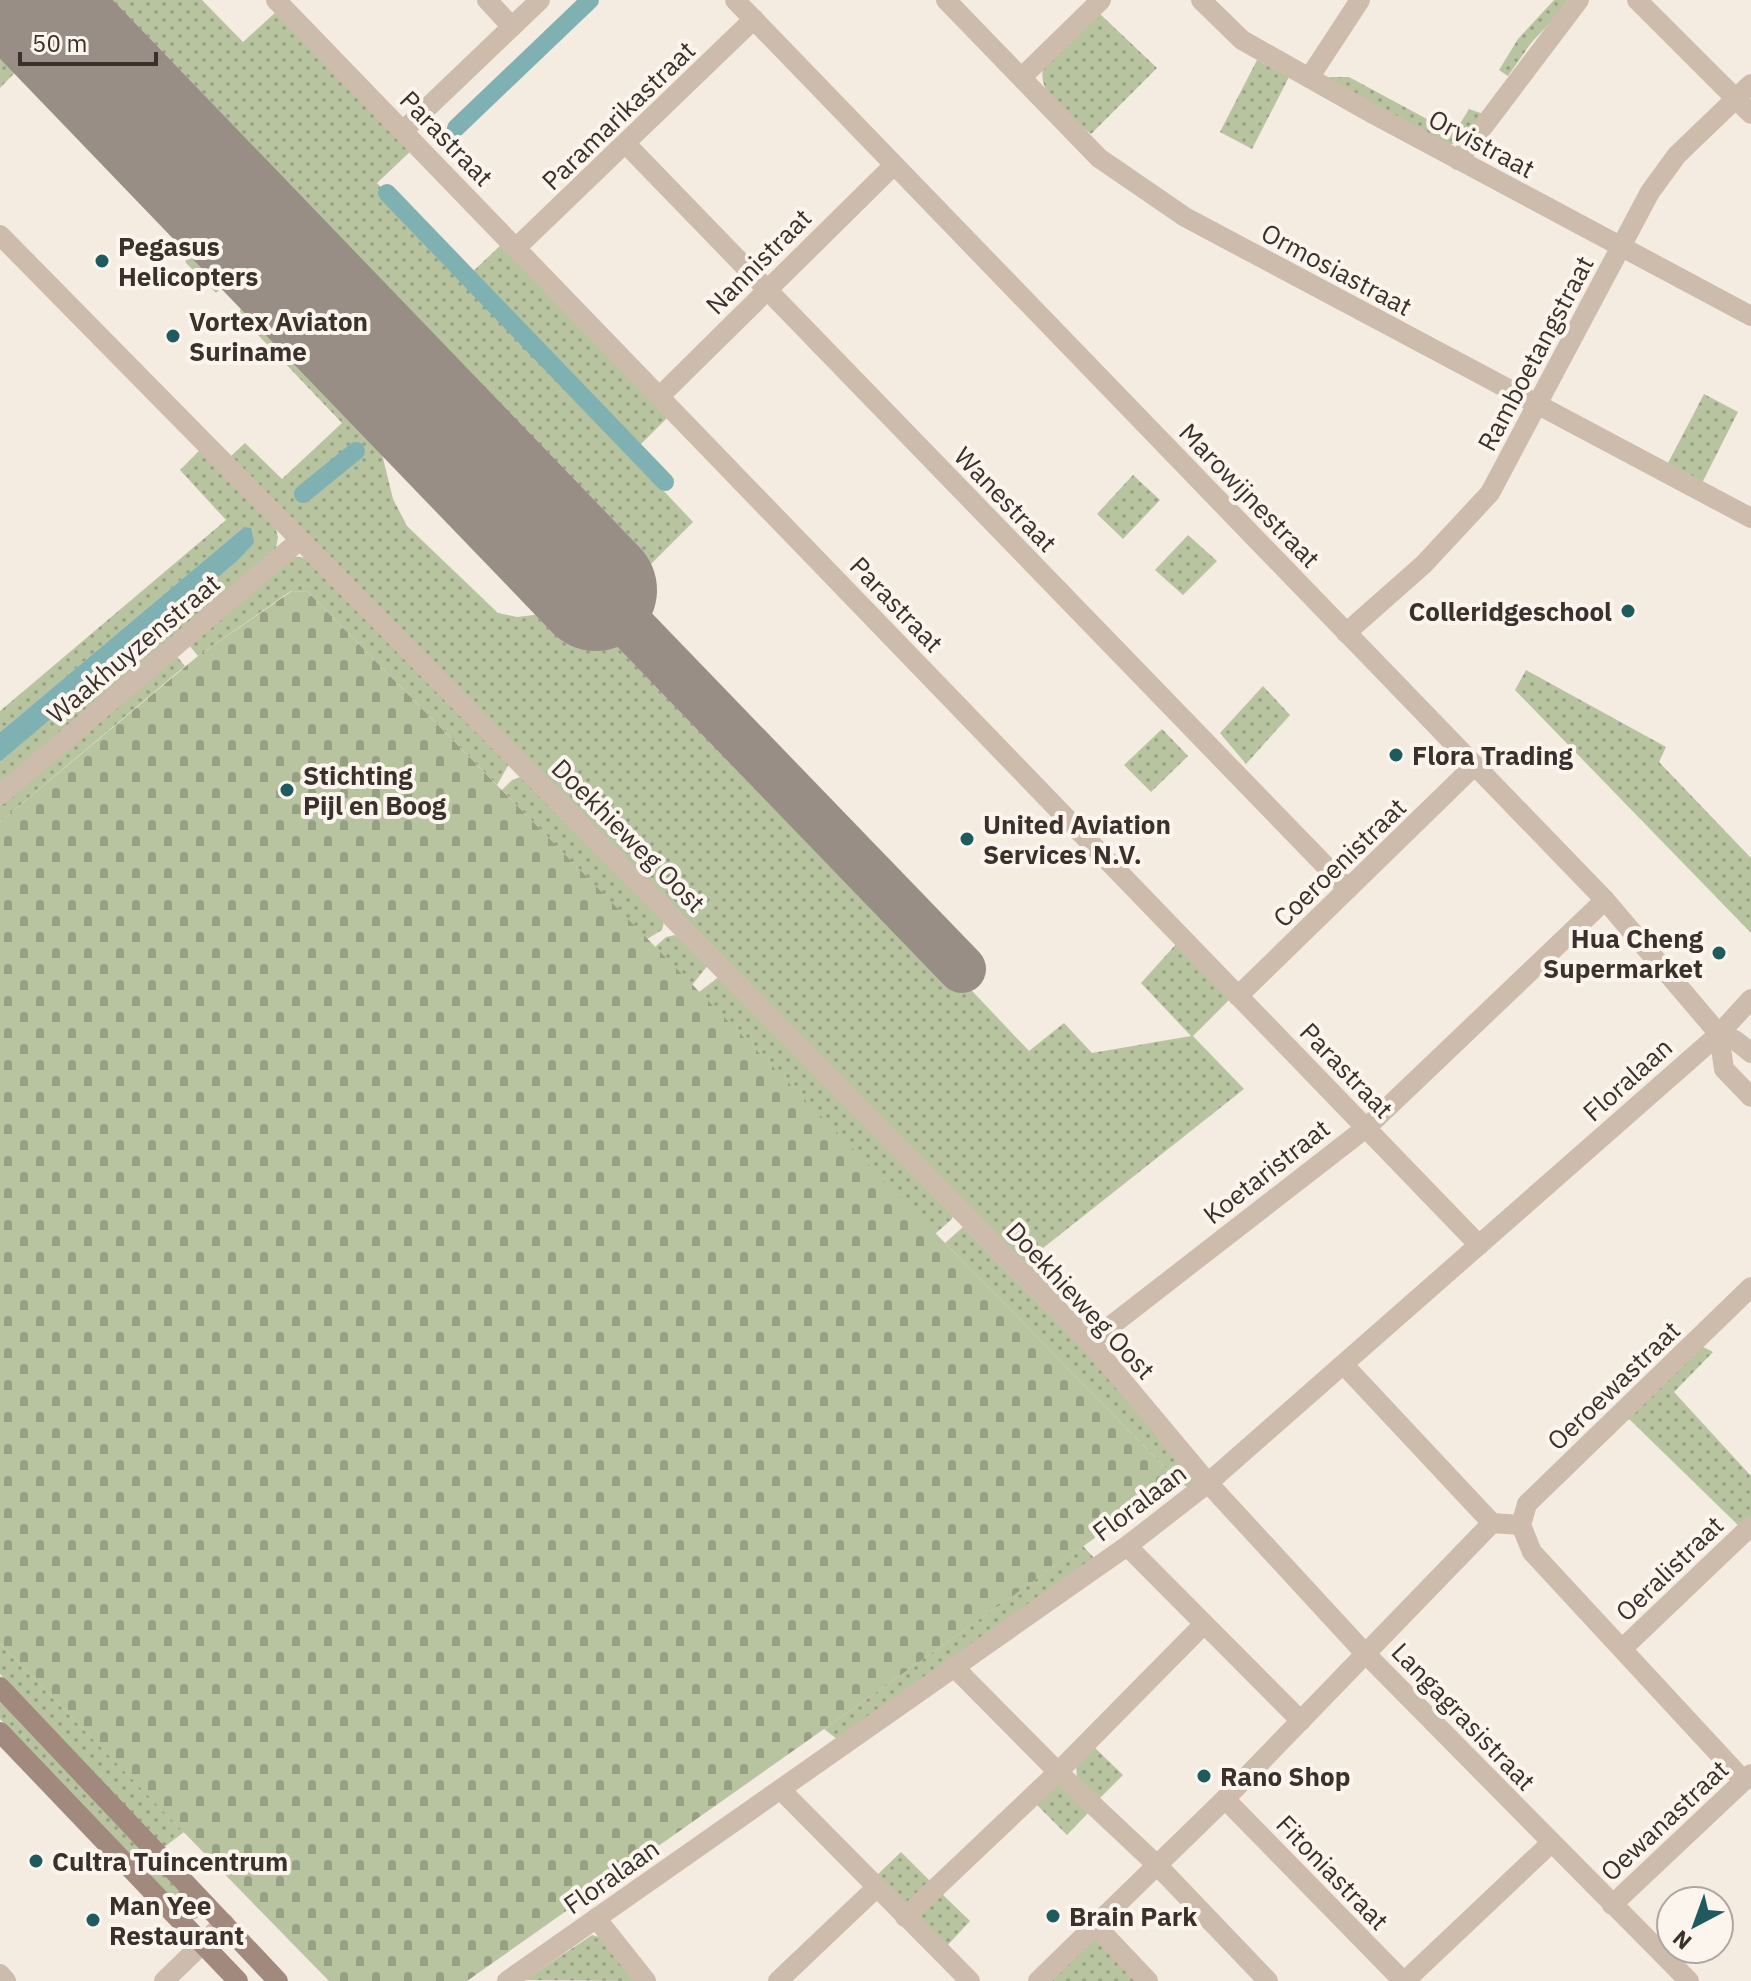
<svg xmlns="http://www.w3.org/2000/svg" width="1751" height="1981" font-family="'IBM Plex Sans',sans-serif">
  <defs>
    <pattern id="grass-dots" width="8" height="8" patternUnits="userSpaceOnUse" patternTransform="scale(2)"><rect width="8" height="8" fill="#b8c4a0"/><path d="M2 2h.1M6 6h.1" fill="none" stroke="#97a083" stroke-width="1.8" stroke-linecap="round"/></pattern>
    <pattern id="cemetery-stones" width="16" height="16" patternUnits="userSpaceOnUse" patternTransform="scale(2)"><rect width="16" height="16" fill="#b8c4a0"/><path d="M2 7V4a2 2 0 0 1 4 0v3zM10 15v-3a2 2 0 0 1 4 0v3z" fill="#97a083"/></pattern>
  </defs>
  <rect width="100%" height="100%" fill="#f4ebe1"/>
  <g fill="url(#grass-dots)">
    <path d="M97 0H202L243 42 277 11 413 149 377 183 466 278 503 243 670 415 630 455 693 522 645 570Z"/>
    <path d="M1554 0H1571L1531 43 1508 76 1499 70 1518 39Z"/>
    <path d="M1099 13 1157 68 1091 134C1071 118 1037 96 1043 68Z"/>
    <path d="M0 19 34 53 0 88Z"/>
    <path d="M1257 60 1289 77 1252 149 1220 132Z"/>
    <path d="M1329 77H1349L1451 132H1455L1469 109 1483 114 1461 143 1445 145 1333 84Z"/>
    <path d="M186 204 244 266 216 293 186 263 177 221Z"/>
    <path d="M265 286 368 397 393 499 407 526 498 613 517 617 534 615 567 598 595 617 874 911 886 900 1029 1051 1064 1023 1092 1053 1191 1036 1141 983 1178 942 1231 998 1193 1036 1244 1089 1038 1252 1072 1283 1059 1298 230 457 245 443 282 479 342 423 237 313Z"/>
    <path d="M1704 394 1738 412 1702 483 1667 465Z"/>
    <path d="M201 449 274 523 278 537 276 548 0 784V762L193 596 244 527 0 732V711L226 520 180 470Z"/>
    <path d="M1133 475 1160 500 1123 539 1097 514Z"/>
    <path d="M1188 535 1217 561 1183 595 1155 570Z"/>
    <path d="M292 556 306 558 510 762 497 785 308 592 291 591 198 656 189 645Z"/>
    <path d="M174 653 185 666 0 822V802Z"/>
    <path d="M1526 670 1666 747 1659 762 1751 858V933L1515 690Z"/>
    <path d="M1263 686 1290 715 1246 764 1220 733Z"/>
    <path d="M1162 729 1188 756 1151 792 1124 765Z"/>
    <path d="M523 776 664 922 662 930 647 939 502 790 512 780Z"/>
    <path d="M675 935 709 964 692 985 655 947 666 937Z"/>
    <path d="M720 976 953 1213 952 1219 935 1234 699 992Z"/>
    <path d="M963 1227 1193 1460 1194 1483 1187 1487 1177 1480 945 1243Z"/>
    <path d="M1701 1346 1713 1352 1674 1392 1751 1476V1518L1741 1528 1628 1418Z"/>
    <path d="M1083 1546 1095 1559 837 1739 824 1729Z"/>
    <path d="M0 1644 184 1832 163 1848 0 1674Z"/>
    <path d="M0 1699 199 1910 198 1918 192 1920 0 1719Z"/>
    <path d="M1094 1747 1123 1775 1097 1801 1077 1780 1076 1764Z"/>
    <path d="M1057 1782 1091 1810 1067 1835 1034 1802Z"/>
    <path d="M901 1852 931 1882 906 1906 874 1878Z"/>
    <path d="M939 1891 970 1921 945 1948 918 1922V1912Z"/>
    <path d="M592 1935 599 1937 634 1981 525 1980Z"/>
    <path d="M1093 1936 1142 1981H1046Z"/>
  </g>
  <path fill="url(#cemetery-stones)" d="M292 591 308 592 1177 1480 467 1981H329L0 1644V822L198 656Z"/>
  <path fill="#7fb0b2" d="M244 527 251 528 254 543 238 560 0 762V732Z"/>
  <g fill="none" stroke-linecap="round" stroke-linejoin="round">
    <g stroke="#7fb0b2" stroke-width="18">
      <path d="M456 128 590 0"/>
      <path d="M387 193 665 482"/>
      <path d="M303 494 356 451"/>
    </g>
    <path stroke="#988e86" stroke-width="48" d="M596 590 962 969"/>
    <path stroke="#988e86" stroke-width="122" d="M28 0 596 590"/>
    <g stroke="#cdbbac" stroke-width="20">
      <path d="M276 0 1479 1245"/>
      <path d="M487 0 512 27"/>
      <path d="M735 0 1605 900 1719 1034 1735 1040 1751 1053"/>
      <path d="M946 0 1099 158 1185 217 1751 518"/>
      <path d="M1201 0 1242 40 1375 115 1751 316"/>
      <path d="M1637 0 1751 114"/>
      <path d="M1022 77 1101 0"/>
      <path d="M1309 78 1360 0"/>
      <path d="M404 130 540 0"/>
      <path d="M627 145 1348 889"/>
      <path d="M1458 160 1579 0"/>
      <path d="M0 235 1090 1342 1208 1483 1361 1649 1689 1981"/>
      <path d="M517 247 754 19"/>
      <path d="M661 395 893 166"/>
      <path d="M1346 633 1424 564 1490 493 1650 192 1677 155 1751 84"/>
      <path d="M0 795 300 540"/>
      <path d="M1238 996 1475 765"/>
      <path d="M1719 1034 1724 1069 1751 1097"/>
      <path d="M1090 1342 1367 1127 1605 900"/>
      <path d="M1344 1365 1492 1523"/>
      <path d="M1127 1546 1301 1721"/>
      <path d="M1623 1648 1751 1526"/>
      <path d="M954 1667 1058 1772 1157 1865 1268 1981"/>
      <path d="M1744 1781 1532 1552 1521 1525 1527 1504 1751 1287"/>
      <path d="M781 1790 970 1981"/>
      <path d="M1225 1799 1403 1981"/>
      <path d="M1612 1905 1751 1774"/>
      <path d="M905 1917 1058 1772 1204 1624"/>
      <path d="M596 1918 646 1981"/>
      <path d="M1094 1924 1148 1981"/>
      <path d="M0 1974 6 1981"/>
      <path d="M164 1981 224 1923"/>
      <path d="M507 1981 1127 1546 1208 1483 1719 1034 1751 999"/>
      <path d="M778 1981 876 1888"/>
      <path d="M1038 1981 1225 1799 1492 1523 1521 1525"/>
      <path d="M1405 1981 1551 1843"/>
    </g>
    <g stroke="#a18a7d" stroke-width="20">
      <path d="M0 1687 278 1981"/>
      <path d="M0 1732 238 1981"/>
    </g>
  </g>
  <g fill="#1f5a5e" stroke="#fbf5ee" stroke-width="3">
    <circle cx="102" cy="261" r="8"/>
    <circle cx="173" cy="336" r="8"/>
    <circle cx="1628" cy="611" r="8"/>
    <circle cx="1396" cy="755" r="8"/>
    <circle cx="287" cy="790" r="8"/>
    <circle cx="967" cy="839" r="8"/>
    <circle cx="1719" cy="953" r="8"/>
    <circle cx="1204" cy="1776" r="8"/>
    <circle cx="36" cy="1861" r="8"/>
    <circle cx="1053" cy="1916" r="8"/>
    <circle cx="93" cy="1920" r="8"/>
  </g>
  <g text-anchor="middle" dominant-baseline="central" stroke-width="8" stroke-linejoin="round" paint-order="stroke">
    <g font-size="26" fill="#3b302b" stroke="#fbf5ee">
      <text transform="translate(618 115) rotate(-44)">Paramarikastraat</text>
      <text transform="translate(447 138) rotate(46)">Parastraat</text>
      <text transform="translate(1482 143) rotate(28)">Orvistraat</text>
      <text transform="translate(758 261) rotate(-45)">Nannistraat</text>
      <text transform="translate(1337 269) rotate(28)">Ormosiastraat</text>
      <text transform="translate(1535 353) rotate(-62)">Ramboetangstraat</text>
      <text transform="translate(1250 495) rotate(46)">Marowijnestraat</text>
      <text transform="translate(1006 499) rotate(46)">Wanestraat</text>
      <text transform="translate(897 604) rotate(46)">Parastraat</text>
      <text transform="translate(133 648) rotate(-40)">Waakhuyzenstraat</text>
      <text transform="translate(629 835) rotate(45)">Doekhieweg Oost</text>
      <text transform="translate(1339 862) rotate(-44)">Coeroenistraat</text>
      <text transform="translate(1347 1070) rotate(46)">Parastraat</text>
      <text transform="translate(1627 1079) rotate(-42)">Floralaan</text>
      <text transform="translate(1266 1171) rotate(-38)">Koetaristraat</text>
      <text transform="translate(1081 1300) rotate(47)">Doekhieweg Oost</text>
      <text transform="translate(1613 1385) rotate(-44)">Oeroewastraat</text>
      <text transform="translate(1139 1502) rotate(-37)">Floralaan</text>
      <text transform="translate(1669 1568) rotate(-44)">Oeralistraat</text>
      <text transform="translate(1464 1716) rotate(46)">Langagrasistraat</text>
      <text transform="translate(1664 1820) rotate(-43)">Oewanastraat</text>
      <text transform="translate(1333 1872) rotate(46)">Fitoniastraat</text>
      <text transform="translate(611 1876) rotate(-35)">Floralaan</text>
    </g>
    <g font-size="26" font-weight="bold" fill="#3b302b" stroke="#fbf5ee" text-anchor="start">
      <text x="118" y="246">Pegasus<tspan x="118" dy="30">Helicopters</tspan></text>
      <text x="189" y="321">Vortex Aviaton<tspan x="189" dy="30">Suriname</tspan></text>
      <text x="1612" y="611" text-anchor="end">Colleridgeschool</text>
      <text x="1412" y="755">Flora Trading</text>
      <text x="303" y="775">Stichting<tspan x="303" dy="30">Pijl en Boog</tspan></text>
      <text x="983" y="824">United Aviation<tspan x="983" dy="30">Services N.V.</tspan></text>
      <text x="1703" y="938" text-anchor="end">Hua Cheng<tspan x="1703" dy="30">Supermarket</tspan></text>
      <text x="1220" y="1776">Rano Shop</text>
      <text x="52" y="1861">Cultra Tuincentrum</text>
      <text x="109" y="1905">Man Yee<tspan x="109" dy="30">Restaurant</tspan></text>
      <text x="1069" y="1916">Brain Park</text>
    </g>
  </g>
  <g transform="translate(1695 1925) rotate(221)"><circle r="38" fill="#fbf5ee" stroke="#aea6a0" stroke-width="2"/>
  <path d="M0-6L14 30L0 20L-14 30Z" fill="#1f5a5e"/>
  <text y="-12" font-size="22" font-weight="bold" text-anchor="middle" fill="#3b302b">N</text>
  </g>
  <path d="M20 52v12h136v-12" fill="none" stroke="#3b302b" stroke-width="4"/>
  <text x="32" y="52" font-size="24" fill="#3b302b" stroke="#fbf5ee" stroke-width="6" paint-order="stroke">50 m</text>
</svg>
